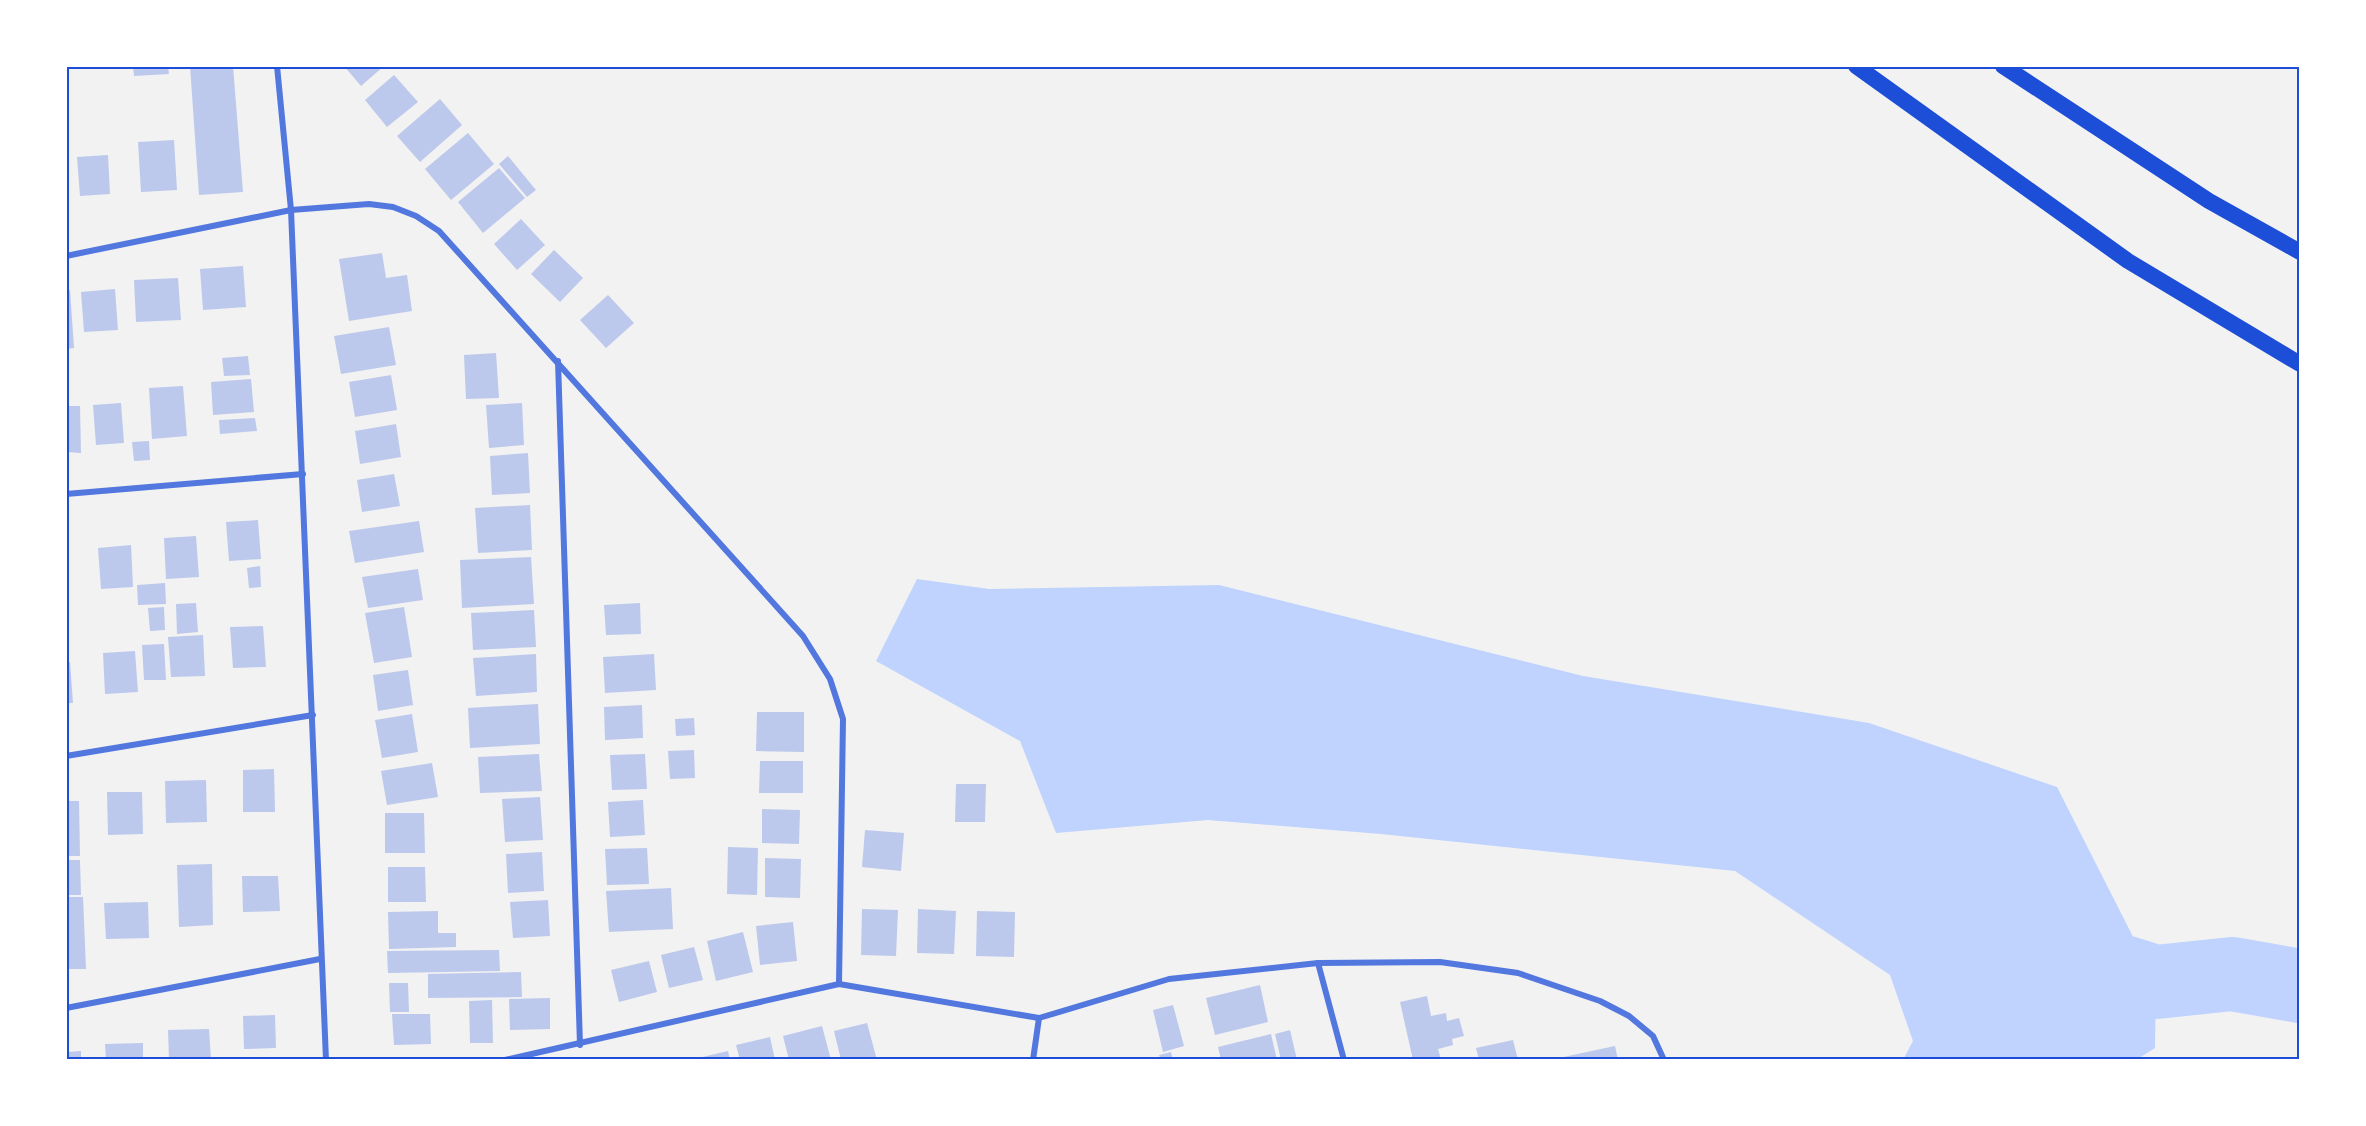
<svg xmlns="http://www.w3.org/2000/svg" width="2366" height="1126" font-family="Raleway,sans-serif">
  <rect width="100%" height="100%" fill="#f2f2f2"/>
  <path fill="#bfd3fe" d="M917 579 989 589 1219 585 1583 676 1869 723 2057 787 2156 982 2155 1048 2136 1060H1903L1913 1041 1890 975 1735 871 1381 834 1208 820 1056 833 1020 741 876 661Z"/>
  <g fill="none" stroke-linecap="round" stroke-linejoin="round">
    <path stroke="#bfd3fe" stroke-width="74" d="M2059 952 2156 982 2232 974 2300 986"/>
  </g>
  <g fill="#bdc9ec">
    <path d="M133 66H168L169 74 134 76Z"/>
    <path d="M190 66H233L243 192 199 195Z"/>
    <path d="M344 66H384L361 86Z"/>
    <path d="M394 75 418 102 387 127 365 100Z"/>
    <path d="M440 99 462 125 420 162 397 136Z"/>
    <path d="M468 133 494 164 451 200 425 169Z"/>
    <path d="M174 140 177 190 141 192 138 142Z"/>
    <path d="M108 155 110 194 80 196 77 157Z"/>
    <path d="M508 156 536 190 527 197 499 164Z"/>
    <path d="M499 168 525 198 483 233 458 202Z"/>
    <path d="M521 219 545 245 517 270 494 244Z"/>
    <path d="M554 250 583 278 560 302 531 274Z"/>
    <path d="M382 253 386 278 407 275 412 311 349 321 339 259Z"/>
    <path d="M243 266 246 307 203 310 200 269Z"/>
    <path d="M178 278 181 320 136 322 134 280Z"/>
    <path d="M115 289 118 330 84 332 81 292Z"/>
    <path d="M70 290 74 348 66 349V291Z"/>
    <path d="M608 295 634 323 606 348 580 320Z"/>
    <path d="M389 327 396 365 341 374 334 336Z"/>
    <path d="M496 353 499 398 466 399 464 355Z"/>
    <path d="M248 356 250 375 224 376 222 358Z"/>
    <path d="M391 375 397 410 355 417 349 382Z"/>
    <path d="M251 379 254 412 213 415 211 382Z"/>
    <path d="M183 386 187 436 152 439 149 388Z"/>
    <path d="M121 403 124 443 96 445 93 405Z"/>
    <path d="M522 403 524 445 489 448 486 405Z"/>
    <path d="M66 406H80L81 453 66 452Z"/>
    <path d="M255 418 257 431 220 434 219 420Z"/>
    <path d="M396 424 401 457 360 464 355 431Z"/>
    <path d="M149 441 150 460 134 461 132 442Z"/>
    <path d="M528 453 530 493 492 495 490 456Z"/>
    <path d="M394 474 400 506 362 512 357 480Z"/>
    <path d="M530 505 532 550 478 553 475 508Z"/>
    <path d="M258 520 261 559 229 561 226 522Z"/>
    <path d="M419 521 424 552 355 563 349 531Z"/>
    <path d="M196 536 199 577 166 579 164 538Z"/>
    <path d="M131 545 133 587 101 589 98 548Z"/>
    <path d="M531 557 534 604 462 608 460 560Z"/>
    <path d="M260 566 261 587 249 588 247 568Z"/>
    <path d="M418 569 423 600 368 608 362 577Z"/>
    <path d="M165 583 166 604 138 605 137 585Z"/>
    <path d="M196 603 198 632 177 634 176 604Z"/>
    <path d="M640 603 641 634 606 635 604 605Z"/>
    <path d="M164 607 165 630 150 631 148 608Z"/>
    <path d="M404 607 412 657 374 663 365 613Z"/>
    <path d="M534 610 536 647 473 650 471 613Z"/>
    <path d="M263 626 266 667 233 668 230 627Z"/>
    <path d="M203 635 205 676 171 677 168 637Z"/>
    <path d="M164 644 166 680H144L142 645Z"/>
    <path d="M135 651 138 692 105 694 103 653Z"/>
    <path d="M536 654 537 692 476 696 473 658Z"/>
    <path d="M654 654 656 690 605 693 603 657Z"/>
    <path d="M66 662H70L73 703H66Z"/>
    <path d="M408 670 413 705 378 711 373 675Z"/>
    <path d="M538 704 540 744 470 748 468 708Z"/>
    <path d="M642 705 643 738 605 740 604 707Z"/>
    <path d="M757 712H804V752L756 751Z"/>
    <path d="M412 714 418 752 382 758 375 720Z"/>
    <path d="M694 718 695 735 676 736 675 719Z"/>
    <path d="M694 750 695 778 670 779 668 751Z"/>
    <path d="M539 754 542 791 480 793 478 757Z"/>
    <path d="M645 754 647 789 612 790 610 755Z"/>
    <path d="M760 761H803V793H759Z"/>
    <path d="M432 763 438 797 387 805 381 771Z"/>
    <path d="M274 769 275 812H243V770Z"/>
    <path d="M206 780 207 822 166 823 165 781Z"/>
    <path d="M956 784H986L985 822H955Z"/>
    <path d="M107 792H142L143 834 108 835Z"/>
    <path d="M540 797 543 840 505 842 502 799Z"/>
    <path d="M643 800 645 835 610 837 608 802Z"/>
    <path d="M66 801H79L80 856H66Z"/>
    <path d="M762 809 800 810 799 844 762 843Z"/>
    <path d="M385 813H424L425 853H385Z"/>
    <path d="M865 830 904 833 901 871 862 867Z"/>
    <path d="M728 847 758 848 757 895 727 894Z"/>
    <path d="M647 848 649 884 607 885 605 849Z"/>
    <path d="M542 852 544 891 508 893 506 854Z"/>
    <path d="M765 858 801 859 800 898 765 897Z"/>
    <path d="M66 860H80L81 895H66Z"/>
    <path d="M212 864 213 925 179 927 177 865Z"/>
    <path d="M388 867H425L426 902H388Z"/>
    <path d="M242 876H278L280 911 243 912Z"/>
    <path d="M671 888 673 929 609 932 606 891Z"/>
    <path d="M66 897H83L86 969H66Z"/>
    <path d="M548 900 550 936 513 938 510 902Z"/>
    <path d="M148 902 149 938 106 939 104 903Z"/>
    <path d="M862 909 898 910 896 956 861 955Z"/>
    <path d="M918 909 956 911 954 954 917 953Z"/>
    <path d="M438 911V933H456V947L389 949 388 912Z"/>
    <path d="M977 911 1015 912 1014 957 976 956Z"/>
    <path d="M793 922 797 961 760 965 756 926Z"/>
    <path d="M743 932 753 972 716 981 707 941Z"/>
    <path d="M694 947 703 980 669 988 661 955Z"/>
    <path d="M499 950 500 971 388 973 387 951Z"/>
    <path d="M649 961 657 992 619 1002 611 970Z"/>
    <path d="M521 972 522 997 428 998V974Z"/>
    <path d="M389 983H408L409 1012H390Z"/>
    <path d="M1260 985 1268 1022 1215 1035 1206 998Z"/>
    <path d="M1427 996 1431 1016 1446 1013 1447 1021 1459 1018 1464 1036 1452 1039 1453 1045 1438 1049 1441 1060H1413L1400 1002Z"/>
    <path d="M550 998V1029L510 1030 509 999Z"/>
    <path d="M492 1000 493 1043H470L469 1001Z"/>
    <path d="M1173 1005 1184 1046 1163 1052 1153 1010Z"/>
    <path d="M392 1014H430L431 1044 394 1045Z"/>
    <path d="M275 1015 276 1048 244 1049 243 1016Z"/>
    <path d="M867 1023 877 1060H841L834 1031Z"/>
    <path d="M822 1026 831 1060H789L783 1036Z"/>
    <path d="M209 1029 211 1060H169L168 1030Z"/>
    <path d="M1290 1030 1297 1060H1281L1275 1034Z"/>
    <path d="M1271 1034 1277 1060H1221L1218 1047Z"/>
    <path d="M770 1037 775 1060H740L736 1045Z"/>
    <path d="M1513 1040 1518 1060H1479L1476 1048Z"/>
    <path d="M143 1043V1060H106L105 1044Z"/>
    <path d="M1615 1046 1618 1060H1554V1059Z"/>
    <path d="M81 1051V1060H66V1052Z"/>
    <path d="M728 1051 730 1060H694V1059Z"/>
    <path d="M1171 1052 1173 1060H1161L1159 1055Z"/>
  </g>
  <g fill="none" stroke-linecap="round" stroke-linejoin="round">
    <g stroke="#5277de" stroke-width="6">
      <path d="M277 66 291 210 326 1060"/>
      <path d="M66 256 291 210 369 204 393 207 416 216 439 231 803 636 830 679 843 719 839 984"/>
      <path d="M558 361 580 1045"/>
      <path d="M66 494 303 474"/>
      <path d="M66 756 313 715"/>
      <path d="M1318 963 1344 1060"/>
      <path d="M66 1008 320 959"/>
      <path d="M505 1060 839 984 1039 1018 1169 979 1318 963 1440 962 1518 973 1600 1001 1629 1016 1653 1036 1664 1060"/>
      <path d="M1033 1060 1039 1018"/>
    </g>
    <g stroke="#1d4ed8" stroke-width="16">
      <path d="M1856 66 2128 261 2300 364"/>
      <path d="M2003 66 2209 201 2300 252"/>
    </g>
  </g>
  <rect width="2366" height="1126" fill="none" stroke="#ffffff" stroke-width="135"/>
  <rect x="68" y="68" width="2230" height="990" fill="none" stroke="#1d4ed8" stroke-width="2"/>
</svg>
